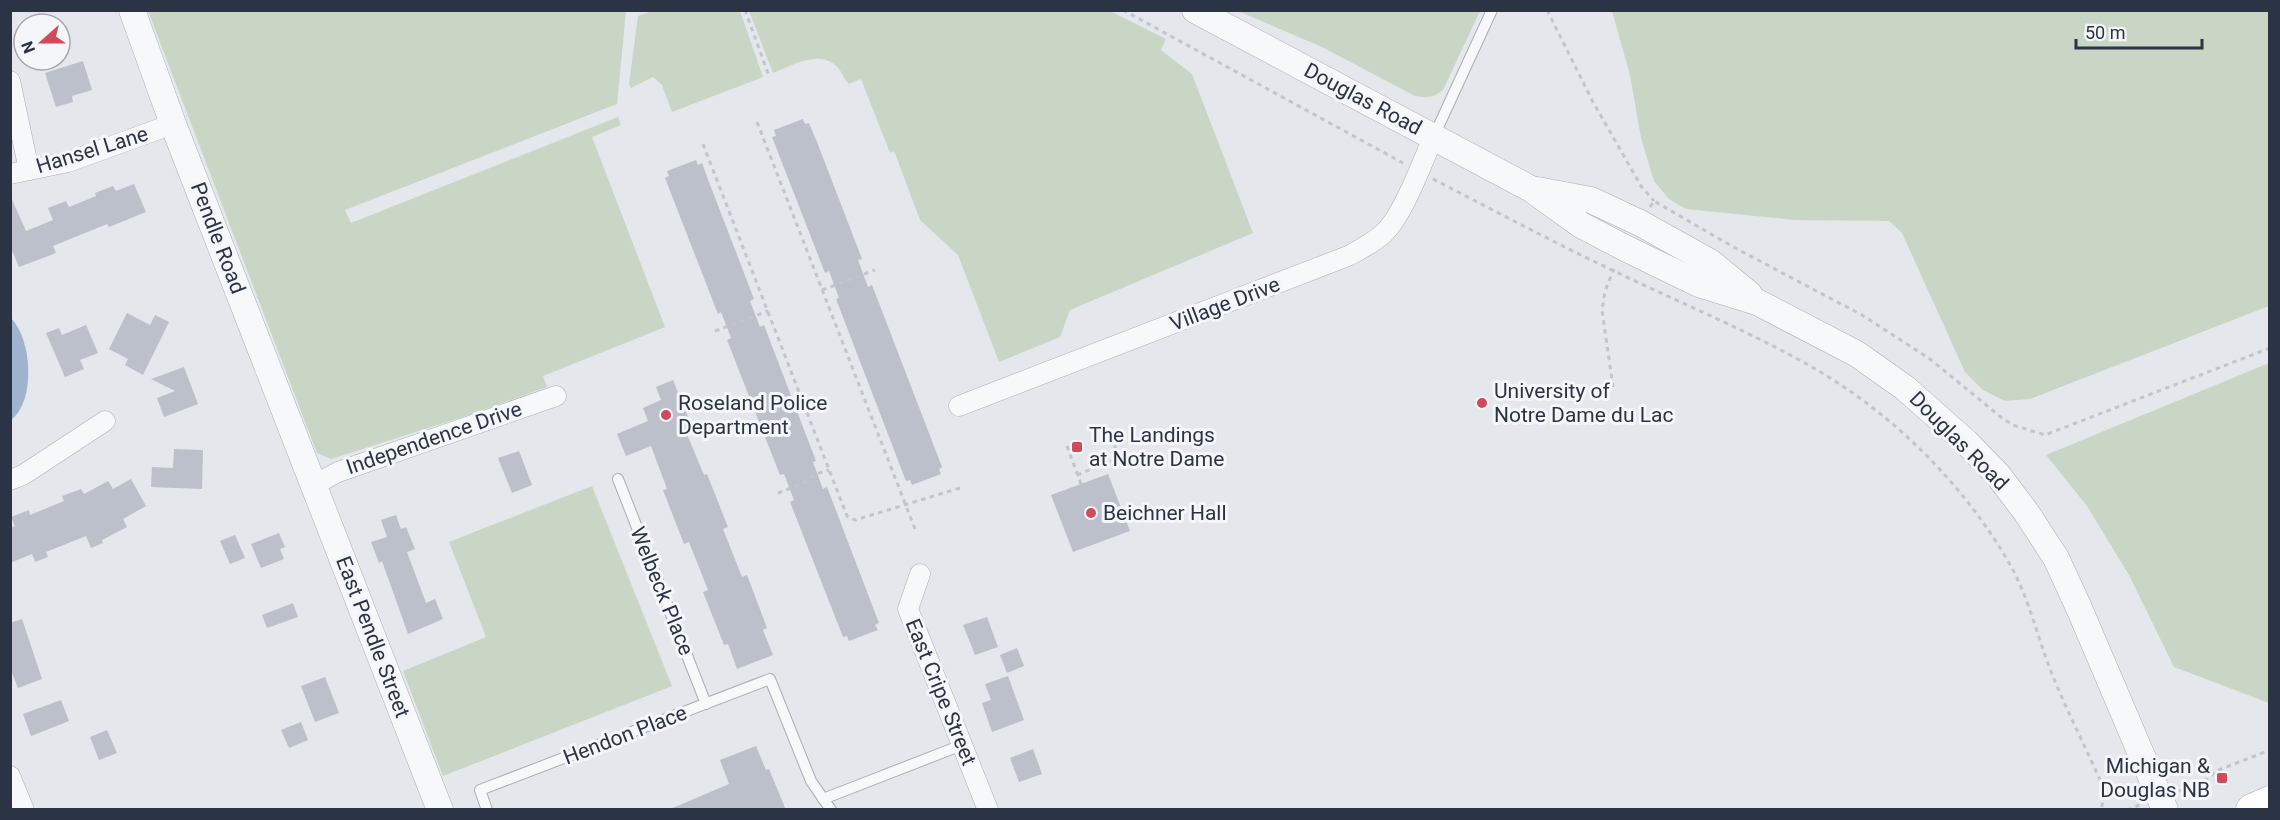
<svg xmlns="http://www.w3.org/2000/svg" width="2280" height="820" font-family="Roboto,sans-serif">
  <rect width="100%" height="100%" fill="#e4e7ec"/>
  <g fill="#c9d6c5">
    <path d="M148 11H626L617 104 345 210 351 223 618 117 621 125 592 137 665 327 543 376 547 387 472 414 331 459 317 453Z"/>
    <path d="M652 11H740L763 77 672 112 662 85 653 77 631 88 629 84 638 16Z"/>
    <path d="M749 11H1110L1166 39 1161 50 1192 74 1253 233 1070 310 1060 337 999 362 958 255 920 220 894 151 890 153 861 79 849 84C843 79 842 70 835 65 817 50 791 66 773 73Z"/>
    <path d="M1238 11H1480L1443 90C1433 98 1428 98 1415 96L1322 47Z"/>
    <path d="M1612 11H2269V306L2030 399 2005 401 1983 390 1965 372 1902 233 1889 221 1795 220 1686 209 1669 199 1654 181 1641 138 1630 75Z"/>
    <path d="M2269 363V703L2174 667 2129 575 2087 506 2046 455Z"/>
    <path d="M592 486 672 686 443 776 403 671 486 637 449 542Z"/>
  </g>
  <path fill="#9fb4cc" d="M11 318C32 339 36 401 11 420Z"/>
  <g fill="#bbc0ca">
    <path d="M83 61 92 90 72 96 73 102 56 107 45 73Z"/>
    <path d="M803 119 805 124 809 123 817 142 862 259 858 260 868 287 872 285 942 467 939 469 941 474 912 485 910 480 906 481 836 299 839 298 829 271 825 273 772 137 776 136 774 130Z"/>
    <path d="M696 160 698 165 702 163 709 182 754 299 750 301 760 327 764 325 816 461 813 462 823 489 827 487 879 623 875 625 878 630 849 641 847 636 843 637 790 502 794 500 784 474 780 475 727 340 731 338 721 312 718 314 665 178 669 176 667 171Z"/>
    <path d="M134 184 146 212 109 227 107 224 53 246 56 253 19 267 10 246V195L26 231 53 220 48 208 66 201 69 207 96 196 95 193 113 186 116 191Z"/>
    <path d="M127 313 150 325 155 315 169 322 143 375 125 365 128 359 109 349Z"/>
    <path d="M86 325 98 353 80 360 84 369 65 377 46 333 59 328 62 335Z"/>
    <path d="M184 367 198 404 164 417 157 398 175 391 151 379Z"/>
    <path d="M673 380 693 429 686 432 704 475 707 474 728 527 723 529 742 577 747 575 767 628 763 630 773 655 737 669 728 644 724 645 703 592 708 590 689 542 684 544 668 503 663 490 667 489 651 446 626 456 617 434 648 421 643 408 661 400 656 387Z"/>
    <path d="M174 449 203 450 202 489 151 487 152 467 173 468Z"/>
    <path d="M519 451 532 485 512 493 498 458Z"/>
    <path d="M1108 474 1130 531 1073 552 1051 495Z"/>
    <path d="M131 479 146 506 123 519 127 527 102 540 103 543 91 548 86 536 46 552 48 557 35 562 32 554 10 563V528L15 526 11 517 29 510 30 515 64 501 62 496 81 489 84 494 108 481 113 489Z"/>
    <path d="M396 515 401 529 406 527 415 549 407 552 426 603 435 599 443 619 408 634 382 561 379 563 371 542 387 537 381 520Z"/>
    <path d="M279 533 285 547 280 549 284 559 261 568 251 544Z"/>
    <path d="M235 535 245 558 230 564 220 541Z"/>
    <path d="M293 603 298 617 267 628 262 615Z"/>
    <path d="M987 617 998 647 975 655 963 625Z"/>
    <path d="M22 619 42 679 18 688 10 668V623Z"/>
    <path d="M1017 648 1024 666 1007 673 1000 655Z"/>
    <path d="M1008 676 1024 720 992 732 982 703 991 700 985 684Z"/>
    <path d="M325 677 339 713 315 722 301 686Z"/>
    <path d="M61 700 69 721 31 736 23 714Z"/>
    <path d="M301 722 308 740 289 748 281 730Z"/>
    <path d="M107 730 117 753 99 760 90 737Z"/>
    <path d="M756 746 766 770 769 769 786 810H668L729 784 720 760Z"/>
    <path d="M1033 749 1042 774 1019 782 1010 758Z"/>
  </g>
  <g fill="none" stroke-linecap="round" stroke-linejoin="round">
    <defs>
      <g id="service">
        <path d="M1434 136 1492 10"/>
        <path d="M618 479 706 704"/>
        <path d="M823 799 962 745"/>
        <path d="M487 810 480 790 770 679 811 781 831 810"/>
      </g>
      <g id="minor">
        <path d="M10 81 29 170"/>
        <path d="M10 174 68 162 173 124"/>
        <path d="M959 406 1348 256C1361 249 1373 243 1384 233 1404 214 1422 162 1434 136"/>
        <path d="M10 480 23 475 105 421"/>
        <path d="M314 485 338 472 556 396"/>
        <path d="M920 574 908 609 988 810"/>
        <path d="M10 776 24 810"/>
      </g>
      <g id="tertiary">
        <path d="M132 10 173 124 440 810"/>
        <path d="M1195 10 1531 189 1581 225 1625 248 1699 284 1757 302 1857 354 1905 388 1966 442 1998 475 2026 512 2056 558 2079 608 2165 810"/>
        <path d="M1537 190 1591 200 1640 223 1710 262 1749 294"/>
      </g>
      <path id="primary" d="M2252 810 2270 802"/>
    </defs>
    <use href="#service" stroke="#a9aeb7" stroke-width="12"/>
    <use href="#minor" stroke="#a9aeb7" stroke-width="21"/>
    <use href="#tertiary" stroke="#a9aeb7" stroke-width="27"/>
    <use href="#primary" stroke="#a3abb8" stroke-width="33"/>
    <g stroke="#c2c5cb" stroke-width="3" stroke-dasharray="4.5 4.5" stroke-linecap="butt">
      <path d="M745 10 769 76"/>
      <path d="M1123 10 1403 163"/>
      <path d="M1547 10 1593 102 1641 186 1654 201"/>
      <path d="M757 122 915 529"/>
      <path d="M703 144 847 516 855 520 960 488"/>
      <path d="M1433 179C1493 210 1553 242 1614 271 1680 303 1747 330 1810 366 1892 412 1966 486 2012 568 2030 602 2038 639 2052 674 2067 711 2085 746 2101 782L2104 797 2101 810"/>
      <path d="M1650 207 1654 201 1737 249 1862 315 1930 359 2002 418 2013 425 2045 435 2270 348"/>
      <path d="M822 290 875 270"/>
      <path d="M715 331 768 311"/>
      <path d="M1613 387 1602 310 1605 291 1614 269"/>
      <path d="M1067 446 1081 484"/>
      <path d="M1077 475 1119 458 1109 430"/>
      <path d="M778 493 804 483 816 474 829 470"/>
      <path d="M2179 791 2208 779 2216 771 2270 750"/>
      <path d="M2127 810 2142 804"/>
    </g>
    <use href="#service" stroke="#f7f8fa" stroke-width="10"/>
    <use href="#minor" stroke="#f7f8fa" stroke-width="20"/>
    <use href="#tertiary" stroke="#f7f8fa" stroke-width="26"/>
    <use href="#primary" stroke="#fff" stroke-width="32"/>
  </g>
  <g fill="#d1495b" stroke="#f4f6f9" stroke-width="2">
    <circle cx="1482" cy="403" r="6"/>
    <circle cx="666" cy="415" r="6"/>
    <rect x="1071" y="441" width="12" height="12" rx="3"/>
    <circle cx="1091" cy="513" r="6"/>
    <rect x="2216" y="772" width="12" height="12" rx="3"/>
  </g>
  <g text-anchor="middle" dominant-baseline="central" stroke-width="6" stroke-linejoin="round" paint-order="stroke">
    <g font-size="21" fill="#2b3445" stroke="#f4f6f9">
      <text transform="translate(1363 99) rotate(28)">Douglas Road</text>
      <text transform="translate(92 150) rotate(-17)">Hansel Lane</text>
      <text transform="translate(218 238) rotate(69)">Pendle Road</text>
      <text transform="translate(1225 304) rotate(-21)">Village Drive</text>
      <text transform="translate(434 438) rotate(-19)">Independence Drive</text>
      <text transform="translate(1959 441) rotate(45)">Douglas Road</text>
      <text transform="translate(662 591) rotate(68)">Welbeck Place</text>
      <text transform="translate(373 637) rotate(69)">East Pendle Street</text>
      <text transform="translate(941 692) rotate(68)">East Cripe Street</text>
      <text transform="translate(625 735) rotate(-21)">Hendon Place</text>
    </g>
    <g font-size="21" fill="#2b3445" stroke="#f4f6f9" text-anchor="start">
      <text x="1494" y="391">University of<tspan x="1494" dy="24">Notre Dame du Lac</tspan></text>
      <text x="678" y="403">Roseland Police<tspan x="678" dy="24">Department</tspan></text>
      <text x="1089" y="435">The Landings<tspan x="1089" dy="24">at Notre Dame</tspan></text>
      <text x="1103" y="513">Beichner Hall</text>
      <text x="2210" y="766" text-anchor="end">Michigan &amp;<tspan x="2210" dy="24">Douglas NB</tspan></text>
    </g>
  </g>
  <rect width="2280" height="820" fill="none" stroke="#2b3445" stroke-width="24"/>
  <g transform="translate(42 42) rotate(249)"><circle r="28" fill="#f4f6f9" stroke="#a4a8b1" stroke-width="1.5"/>
  <path d="M0-4.5L10 22L0 15L-10 22Z" fill="#d1495b"/>
  <text y="-9" font-size="16" font-weight="bold" text-anchor="middle" fill="#2b3445">N</text>
  </g>
  <path d="M2076 39v9h126v-9" fill="none" stroke="#2b3445" stroke-width="3"/>
  <text x="2085" y="39" font-size="18" fill="#2b3445" stroke="#f4f6f9" stroke-width="4.5" paint-order="stroke">50 m</text>
</svg>
